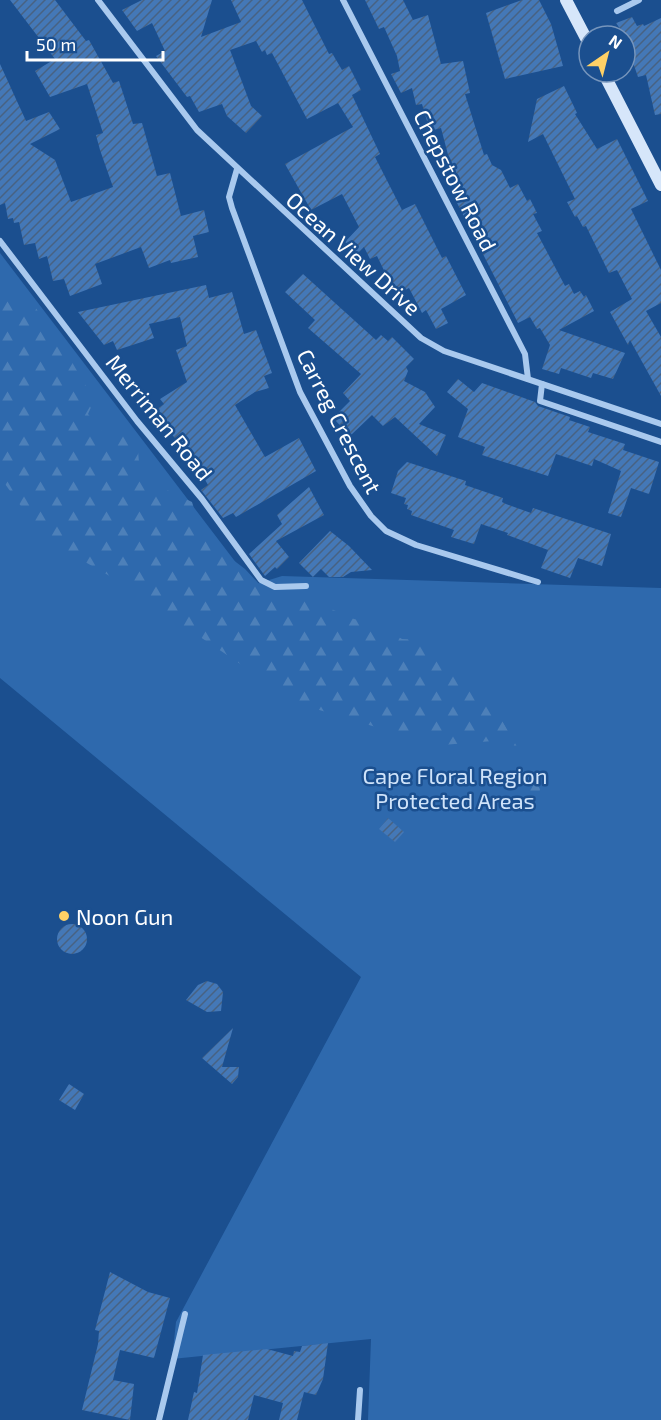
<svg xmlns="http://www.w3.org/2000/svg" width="661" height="1420" font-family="'Exo 2',sans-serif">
  <defs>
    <pattern id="forest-firs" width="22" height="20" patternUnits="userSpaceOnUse" patternTransform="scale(1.5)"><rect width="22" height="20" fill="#2e69ad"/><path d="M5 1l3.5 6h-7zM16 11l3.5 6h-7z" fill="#4d80b9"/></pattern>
    <pattern id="building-hatch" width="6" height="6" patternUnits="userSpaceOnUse" patternTransform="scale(1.5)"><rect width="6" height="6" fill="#4478b7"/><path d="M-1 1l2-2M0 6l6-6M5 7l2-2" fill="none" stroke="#486282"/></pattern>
  </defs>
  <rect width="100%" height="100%" fill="#1b4f8f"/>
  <path fill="#2e69ad" d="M0 253 253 585 282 576 661 588V1420H368L371 1339 172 1359 176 1322 361 977 0 678Z"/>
  <path fill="url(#forest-firs)" d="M0 283 11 295 30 299 39 313 47 340 66 352 90 393 92 405 88 414 100 428 103 435 107 436 121 427C144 432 135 454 141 469L167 490 192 502 197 518 224 553 245 569 262 587 282 596 320 604 354 619 373 622 402 639 421 640 435 647 450 662 458 677 492 702 540 788 539 797 536 798 528 795 501 747 493 741 442 745 423 733 399 734 316 709 285 694 108 575 64 550 47 536 23 509 0 477Z"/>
  <g fill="url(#building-hatch)">
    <path d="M10 0H55L86 41 89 40 113 83 119 81 133 124 142 123 157 176 170 173 181 216 204 210 209 232 193 236 198 257 171 263 170 260 149 268 141 247 95 264 102 284 70 296 64 279 53 281 47 256 39 259 35 243 24 245 19 222 14 223 13 218 8 219 5 203 0 205V64L26 121 49 112 60 129 30 144 55 160 71 202 113 187 100 150 96 135 103 133 87 84 50 97 35 71 55 59Z"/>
    <path d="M142 0H212L201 37 241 22 231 0H302L329 54 332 53 342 70 349 66 361 90 352 95 380 154 375 157 402 210 415 204 442 258 446 256 466 295 441 309 448 323 436 329 426 310 422 313 409 288 396 295 377 256 370 259 364 247 357 254 345 242 359 227 342 194 311 210 285 164 353 127 338 103 307 119 272 53 267 55 265 50 262 52 256 41 230 50 251 106 262 116 246 133 227 116 222 104 199 112 190 96 187 97 156 56 165 51 152 23 137 31 122 10Z"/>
    <path d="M365 0H403L413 20 428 15 441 64 463 61 470 93 465 94 484 155 487 154 492 165 501 170 510 188 518 184 527 201 530 199 537 213 533 214 542 231 537 233 565 286 569 284 574 294 580 291 584 297 586 295 594 311 559 330 625 353 613 379 593 373 591 378 561 368 559 374 542 369 550 345 540 328 537 329 530 317 518 323 455 199 465 193 452 170 441 128 430 131 422 104 416 105 412 88 401 93 391 74 400 71 397 56 384 27 379 29Z"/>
    <path d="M522 0H539L551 24 563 66 505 79 486 13Z"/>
    <path d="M632 17 637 26 643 24 644 26 661 18V114L655 115 646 75 638 77 629 51 625 53V36L616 23Z"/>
    <path d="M564 86 577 113 575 114 597 149 617 139 648 201 631 209 661 270V303L646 311 661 337V396L630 340 628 345 610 312 632 299 617 270 609 273 586 226 583 227 577 216 575 217 567 202 575 199 543 134 528 142 537 99Z"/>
    <path d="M303 274 376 340 381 335 388 341 392 337 414 359 406 367 408 371 404 381 425 392 435 407 419 424 446 435 437 456 395 417 383 426 372 415 350 436 335 420 337 418 335 416 350 401 343 393 361 374 308 328 315 320 285 292Z"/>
    <path d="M206 285 209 298 232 292 244 334 256 330 272 373 264 376 269 388 255 392 235 405 265 457 299 438 316 471 236 517 233 513 223 518 201 490 208 485 195 462 153 412 164 404 160 399 187 382 176 350 187 346 180 317 149 324 154 338 117 350 113 341 104 345 78 312Z"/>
    <path d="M458 379 474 392 482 383 535 402 538 406 570 417 569 420 590 427 588 432 625 444 623 450 659 462 649 494 631 488 621 517 608 513 621 471 594 459 592 466 556 454 548 476 482 455 485 447 458 437 468 409 447 392Z"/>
    <path d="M407 462 466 481 465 485 503 498 502 502 506 504 531 513 533 508 611 534 602 566 578 558 570 578 541 568 548 550 507 535 508 533 481 524 474 544 451 537 454 530 411 515 412 511 407 509 408 505 404 504 406 498 391 493 398 471Z"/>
    <path d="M309 487 324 515 276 541 289 557 277 569 275 567 265 576 249 554 282 524 277 515Z"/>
    <path d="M330 531 349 546 372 570 351 572 343 577H329L321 569 313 577 299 563Z"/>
    <path d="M388 818 404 832 395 842 379 829Z"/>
    <circle cx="72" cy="939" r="15"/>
    <path d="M207 981 217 984 223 992 221 1011 207 1012 186 1000 198 985Z"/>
    <path d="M233 1028 222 1067H239L238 1077 232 1084 202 1058Z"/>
    <path d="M69 1084 84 1094 75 1110 59 1100Z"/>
    <path d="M110 1272 148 1292 170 1298 154 1358 120 1350 113 1380 134 1384 130 1420 82 1410 98 1344 99 1331 95 1330Z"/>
    <path d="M328 1343 323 1379 316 1395 304 1392 297 1420H279L283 1403 254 1395 248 1420H188L194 1392 197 1393 203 1355 267 1349 293 1356 294 1351 300 1352 302 1346Z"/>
  </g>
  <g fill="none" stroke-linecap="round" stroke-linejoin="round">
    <g stroke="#a9c9ee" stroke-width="6">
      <path d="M98 0 197 130 421 338 444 351 661 424"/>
      <path d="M343 0 525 354 528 379"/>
      <path d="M617 11 639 0"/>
      <path d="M237 169 229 197 232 208 300 392 350 486 371 516 386 531 416 545 538 582"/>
      <path d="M0 241 137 421 202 499 261 580 275 587 306 586"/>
      <path d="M542 384 540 401 661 442"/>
      <path d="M159 1420 185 1314"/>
      <path d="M358 1420 360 1390"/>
    </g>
    <g stroke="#d6e6fa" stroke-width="12">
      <path d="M566 0 589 44"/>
      <path d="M603 72 661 185"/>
    </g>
  </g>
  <circle fill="#ffd166" stroke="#1b4f8f" stroke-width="2" cx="64" cy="916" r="6"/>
  <g text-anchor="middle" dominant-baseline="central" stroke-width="5" stroke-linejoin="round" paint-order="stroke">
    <g font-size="22" fill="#fff" stroke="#1b4f8f">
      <text transform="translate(456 180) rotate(63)">Chepstow Road</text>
      <text transform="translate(354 253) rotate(42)">Ocean View Drive</text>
      <text transform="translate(160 417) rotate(51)">Merriman Road</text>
      <text transform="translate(340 421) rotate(63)">Carreg Crescent</text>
    </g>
    <g font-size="22" fill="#cfe3fa" stroke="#1b4f8f">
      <text x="455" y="775">Cape Floral Region<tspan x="455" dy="25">Protected Areas</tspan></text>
    </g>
    <g font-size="22" fill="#fff" stroke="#1b4f8f" text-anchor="start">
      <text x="76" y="916">Noon Gun</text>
    </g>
  </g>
  <g transform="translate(607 54) rotate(35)"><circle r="28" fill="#1b4f8f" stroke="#7695bc" stroke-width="1.5"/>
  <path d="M0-4.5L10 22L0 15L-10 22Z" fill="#ffd166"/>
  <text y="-9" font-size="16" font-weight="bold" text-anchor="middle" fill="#ffffff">N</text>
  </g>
  <path d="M27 51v9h136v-9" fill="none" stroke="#ffffff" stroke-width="3"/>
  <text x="36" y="51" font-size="18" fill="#ffffff" stroke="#1b4f8f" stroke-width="4.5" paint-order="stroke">50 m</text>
</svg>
